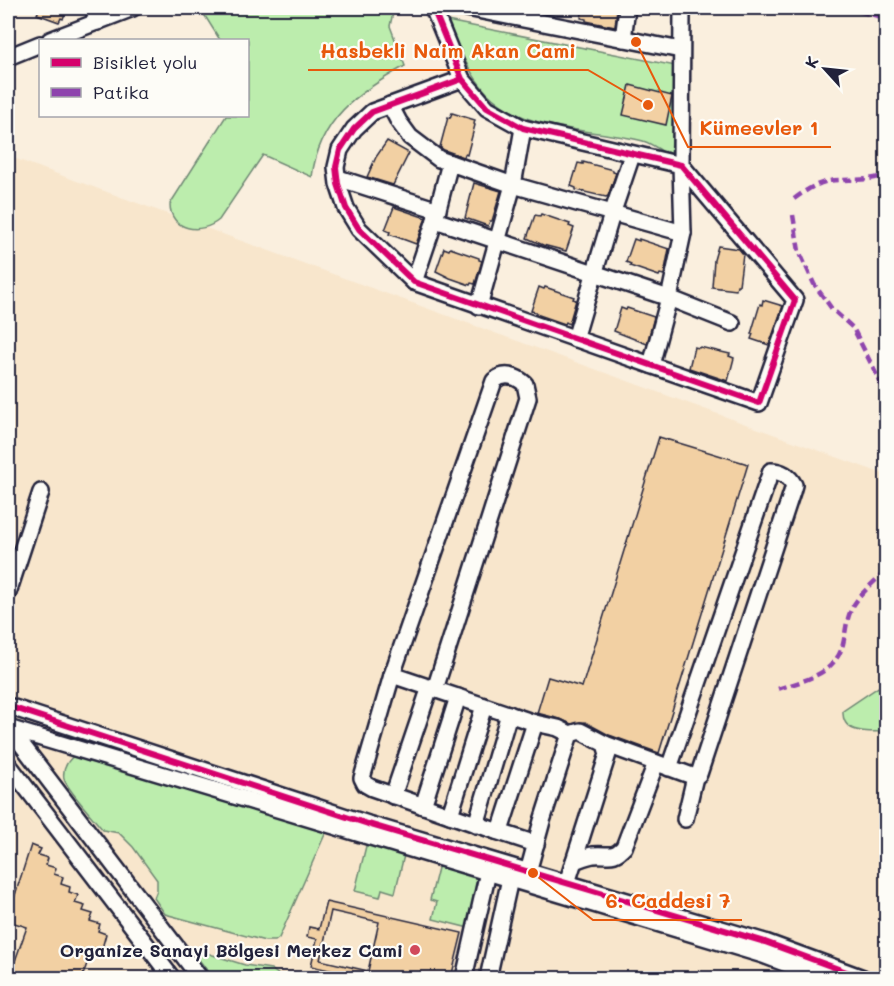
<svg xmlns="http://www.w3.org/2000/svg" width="894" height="986" font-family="Mali,sans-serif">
  <rect width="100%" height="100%" fill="#faefde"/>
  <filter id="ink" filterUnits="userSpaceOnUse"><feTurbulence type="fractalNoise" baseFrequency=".0167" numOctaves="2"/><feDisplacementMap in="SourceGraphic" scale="12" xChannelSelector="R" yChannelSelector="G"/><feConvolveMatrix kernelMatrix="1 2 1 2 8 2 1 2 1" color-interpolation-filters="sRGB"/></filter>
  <g filter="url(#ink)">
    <path fill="#f8e6cc" d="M8 156 886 475V978H8Z"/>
    <g fill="#bcedad" stroke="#6f8874" stroke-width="1.5">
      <path d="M200 8H394L390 26 405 66C357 93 319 119 312 177L263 155 219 220C201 235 170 231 170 204L226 116H248V40H220Z"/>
      <path d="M447 21 676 66 671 157C663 152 653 144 643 141 592 128 528 134 487 93 468 73 458 45 447 21Z"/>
      <path d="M886 682V732C870 731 842 736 843 711Z"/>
      <path d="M76 754 266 811 326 832 279 938 275 941H265L165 914 154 898 157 890V880L133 847 119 833 103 830C95 820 67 789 64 779 62 768 68 760 76 754Z"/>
      <path d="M367 842 405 851 395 893 382 889 380 897 355 891Z"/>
      <path d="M439 864 482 876 469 928 433 919 437 902 430 900Z"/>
      <path d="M190 948 245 965 271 969 283 978H213Z"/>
    </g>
    <g fill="#f2d0a3" stroke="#22223b" stroke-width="1.5" fill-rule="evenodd">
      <path d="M40 8H67L63 19 61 18 59 22 37 14Z"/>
      <path d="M586 8H617L615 27 586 21V19L581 18 583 9 586 10Z"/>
      <path d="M630 85 672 96 666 125 623 115Z"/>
      <path d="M452 113 475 120 474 124 475 125 467 155 465 154 464 157 444 150 440 147 448 117 450 118Z"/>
      <path d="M387 141 409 153 393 185 367 177 376 157Z"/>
      <path d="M583 162 613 170V172L616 173 608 196 606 197 576 190V188L571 186 578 163 583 164Z"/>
      <path d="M474 183 501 191 492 221H490L488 226 465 218Z"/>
      <path d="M394 207 426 218 416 244 389 234 390 232 385 230Z"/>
      <path d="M541 214 570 224 569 226 574 228 566 251 543 245 527 238 535 215 540 216Z"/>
      <path d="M634 239 639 241V239L669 249 664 275 660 274 659 276 630 266 631 264 626 262Z"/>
      <path d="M718 246 739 249 743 254 739 285H737L736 290 712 287 714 260Z"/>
      <path d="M444 248 449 250 450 248 479 258V260L482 261 475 284 471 283 470 285 450 278 436 271Z"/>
      <path d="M539 287 544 289 545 287 574 297 573 299 576 300 569 324 566 322 565 324 536 314V312L531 311Z"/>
      <path d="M763 300 783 306 769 345 751 339 753 334H751L760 304 762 305Z"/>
      <path d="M621 308 626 310 627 308 654 317 647 344 614 331Z"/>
      <path d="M694 347 699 348 700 347 730 354 729 356 734 358 728 381 689 368Z"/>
      <path d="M659 437 748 464 659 753 609 735 585 722 571 724 560 719 537 713 548 677 582 687Z"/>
      <path d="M31 845 41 849 38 855 48 858 46 865 56 868 54 874 63 877 61 884 70 887 69 892 78 895 75 903 85 906 83 911 93 914 90 921 100 924 98 931 106 934 101 952 92 949 82 978H9L27 927 8 921V917Z"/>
      <path d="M326 902 462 933 451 978H365L311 966 317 939 307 937 309 927 319 929ZM331 911 379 922 368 971 320 960Z"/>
    </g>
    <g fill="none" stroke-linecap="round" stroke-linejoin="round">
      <defs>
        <g id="minor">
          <path d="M93 8 98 22"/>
          <path d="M433 8 462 79 487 108 523 128 681 165 795 300 759 403 414 282 359 229 346 208 338 184 336 167 340 150 354 129 372 112 462 79"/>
          <path d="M467 8 681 50"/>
          <path d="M623 39 627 8"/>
          <path d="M50 40 133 8"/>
          <path d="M8 57 40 44"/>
          <path d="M390 105 399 122 410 137 439 159 513 185 683 233"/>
          <path d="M338 178 438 210"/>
          <path d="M435 220 669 298 732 323"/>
          <path d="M414 282 435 220 450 163"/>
          <path d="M479 306 513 185 523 128"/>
          <path d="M575 339 612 214 632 155"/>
          <path d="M651 365 669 298 683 233 681 165 682 8"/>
          <path d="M8 593 41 492"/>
          <path d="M392 675 535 723 558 728 570 734"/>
          <path d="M435 689 528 398 525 384C516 376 504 372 494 381L392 675 362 778 365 784 372 788 496 831 501 828 535 723"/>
          <path d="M8 706 368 824 765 942 863 978"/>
          <path d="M8 728 763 955 824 978"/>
          <path d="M10 729 200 978"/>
          <path d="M605 744 695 777 699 774 792 492 794 485C789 476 781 471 771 471L669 768"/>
          <path d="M8 764 172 978"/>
          <path d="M393 796 430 687"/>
          <path d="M423 806 458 697"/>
          <path d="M450 815 484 706"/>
          <path d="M685 819 695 777"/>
          <path d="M476 825 509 714"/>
          <path d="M496 831 536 844"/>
          <path d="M574 861C580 859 587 856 593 855 608 853 612 860 624 847L656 763"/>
          <path d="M528 872 542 821 570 734 580 731 605 744 608 754 567 883"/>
          <path d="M464 978 488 872"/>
          <path d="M488 978 510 879"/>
        </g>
      </defs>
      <use href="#minor" stroke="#22223b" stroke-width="20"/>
      <use href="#minor" stroke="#fdfcf7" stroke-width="15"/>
      <g stroke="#8e44ad" stroke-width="4.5" stroke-dasharray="9 4.5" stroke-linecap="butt">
        <path d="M846 8 886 18"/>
        <path d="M794 199C805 191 815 184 829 181 847 178 869 183 886 174"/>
        <path d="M793 215 799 251 814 284 832 309 853 328 886 393"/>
        <path d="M778 689C804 680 835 675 843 644 846 632 846 619 852 608 859 594 875 582 886 570"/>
      </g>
      <defs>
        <g id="cycleway">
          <path d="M433 8 462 79 487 108 523 128 681 165 795 300 759 403 414 282 359 229 346 208 338 184 336 167 340 150 354 129 372 112 462 79"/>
          <path d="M8 706 368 824 765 942 863 978"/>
        </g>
      </defs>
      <use href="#cycleway" stroke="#fdfcf7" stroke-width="10"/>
      <use href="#cycleway" stroke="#d6006c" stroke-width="6"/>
    </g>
  </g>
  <circle fill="#d1495b" stroke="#fdfcf7" stroke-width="2" cx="415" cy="950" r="6"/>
  <g text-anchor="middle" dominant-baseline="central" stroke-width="4.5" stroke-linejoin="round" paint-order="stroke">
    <g font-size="18" font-weight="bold" fill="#22223b" stroke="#fdfcf7" text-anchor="end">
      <text x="403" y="950">Organize Sanayi Bölgesi Merkez Cami</text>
    </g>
  </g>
  <path fill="none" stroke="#e8590c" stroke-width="2" d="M648 105L588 70H308M636 42L688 147H831M533 873L593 920H742"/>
  <g fill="#e8590c" stroke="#fdfcf7" stroke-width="2">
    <circle cx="648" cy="105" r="6"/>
    <circle cx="636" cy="42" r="6"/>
    <circle cx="533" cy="873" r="6"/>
  </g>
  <g font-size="20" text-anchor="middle" font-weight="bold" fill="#e8590c" stroke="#fdfcf7" stroke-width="4.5" stroke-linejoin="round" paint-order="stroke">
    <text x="448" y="58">Hasbekli Naim Akan Cami</text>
    <text x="759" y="135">Kümeevler 1</text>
    <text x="668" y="908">6. Caddesi 7</text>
  </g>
  <rect width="894" height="986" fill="none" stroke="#fdfcf7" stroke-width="30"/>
  <rect x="15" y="15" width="864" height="956" fill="none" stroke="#22223b" stroke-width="2" filter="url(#ink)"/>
  <rect x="39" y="39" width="210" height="78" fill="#fdfcf7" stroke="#a5a5ac" stroke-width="1.5"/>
  <rect x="51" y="58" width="30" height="9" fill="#d6006c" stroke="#a5a5ac" stroke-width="1.5"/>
  <text x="93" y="69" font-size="18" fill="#22223b">Bisiklet yolu</text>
  <rect x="51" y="88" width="30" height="9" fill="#8e44ad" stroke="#a5a5ac" stroke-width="1.5"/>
  <text x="93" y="99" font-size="18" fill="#22223b">Patika</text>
  <g transform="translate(825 69) rotate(297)" stroke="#fdfcf7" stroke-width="4.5" paint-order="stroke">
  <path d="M0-4.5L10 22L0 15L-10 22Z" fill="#22223b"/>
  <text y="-9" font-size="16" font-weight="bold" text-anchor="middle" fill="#22223b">K</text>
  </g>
</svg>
